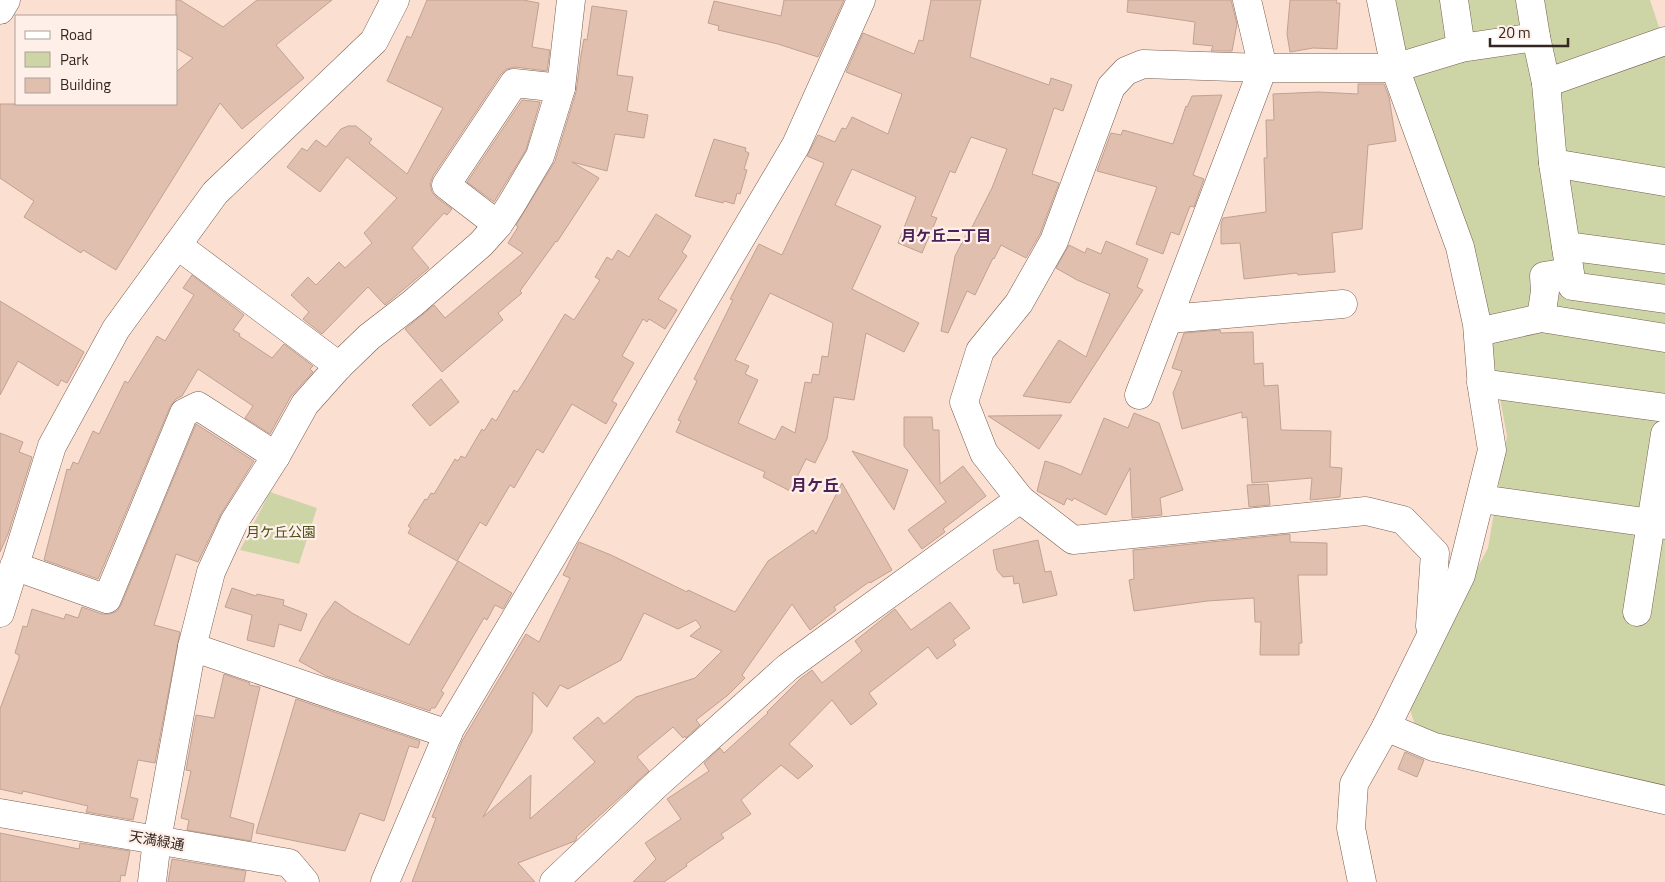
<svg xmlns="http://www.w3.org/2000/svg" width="1665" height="882" font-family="'Titillium Web','Noto Sans JP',sans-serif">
  <rect width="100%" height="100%" fill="#fbe0d2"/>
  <g fill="#cdd5a6">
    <path d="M1387 0H1650L1665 45V807L1424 754 1407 700 1488 548 1507 436 1476 271Z"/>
    <path d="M270 492 317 508 299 564 240 550Z"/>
  </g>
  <g fill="#e0bfaf" stroke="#c1a191" fill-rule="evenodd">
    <path d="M176 0H180L223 27 257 0H332L276 45 304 78 242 129 220 103 116 270 83 250 81 253 24 217 34 201 0 178V104H176V72L193 58 176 48Z"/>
    <path d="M427 0H523L539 3 532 47 550 50 547 71 515 67 507 69 501 74 433 176 430 184 432 192 436 197 452 209 447 215 444 213 412 248 429 268 385 305 368 287 322 334 303 319 309 312 291 295 308 277 316 285 339 262 345 268 372 243 364 233 397 198 347 157 320 192 287 167 302 148 307 151 316 140 326 147 341 129 348 126H356L372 139 369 143 407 174 443 108 387 81 407 36 411 38Z"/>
    <path d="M784 0H844L818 57 778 44 718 30 719 26 708 23 714 1 781 16Z"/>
    <path d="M931 0H981L970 57 1049 85 1051 78 1072 85 1063 111 1054 108 1032 174 1059 183 1040 234 1026 258 1001 245 994 259 993 258 975 295 967 291 948 333 941 331 955 256 968 231H970L992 188 1007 149 971 137 955 173 950 171 931 216 937 218 922 253 898 243 916 197 852 169 835 205 881 226 852 289 919 323 904 352 866 333 854 400 834 397 827 439 815 463 806 459 790 491 763 477 765 472 676 432 681 421 678 420 697 381 694 379 733 300 730 299 759 244 782 255 824 163 807 156 818 135 835 142 842 128 846 129 852 117 888 134 902 94 846 72 863 33 914 54 919 40 923 41ZM770 293 833 323 828 357 822 356 819 375 813 374 811 383 805 382 795 433 782 426 775 440 738 423 758 380 745 374 749 366 735 360Z"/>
    <path d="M1128 0H1231L1237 24 1232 51H1211L1213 46 1193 44 1195 22 1127 12Z"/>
    <path d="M1290 0H1337L1336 3H1340L1337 49 1313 48 1290 52 1287 34Z"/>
    <path d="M592 6 627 11 617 75 633 77 627 111 648 115 644 138 615 134 607 171 572 162 599 178 557 242 556 241 520 291 522 293 498 313 503 320 442 372 405 329 434 305 445 318 523 253 508 243 518 227 516 225 555 161 576 92 581 55 584 39 587 40Z"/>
    <path d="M1358 84H1384L1389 97 1396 141 1368 145 1362 229 1332 233 1335 272 1298 275 1297 273 1244 279 1240 243 1221 244V224L1223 218 1266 212 1264 158H1267L1266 120H1274L1273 94 1318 92 1358 94Z"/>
    <path d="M1222 95 1193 175 1204 179 1194 207 1190 206 1179 235 1171 232 1163 254 1136 244 1157 187 1097 171 1111 133 1121 135 1123 130 1173 144 1186 106 1187 107 1192 96Z"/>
    <path d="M522 100 540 102 526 150 494 202 467 182Z"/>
    <path d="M714 139 746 148 745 151 749 153 744 169 747 170 740 194 737 193 734 204 724 201 723 203 695 196Z"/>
    <path d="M656 214 691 236 682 252 687 256 658 299 677 310 665 329 649 319 647 322 643 319 622 356 634 363 612 401 617 404 606 424 572 404 543 453 537 449 514 488 510 485 486 526 480 522 457 561 408 533 411 528 408 526 425 499 427 500 431 493 434 494 455 459 458 461 461 456 465 458 482 429 484 431 492 418 496 421 514 390 517 392 522 385 565 314 574 320 600 280 595 277 607 257 612 260 618 250 629 257Z"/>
    <path d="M1106 241 1148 259 1137 287 1143 290 1070 403 1023 396 1059 340 1086 357 1110 294 1077 280 1056 268 1069 245 1085 253 1087 248 1101 254Z"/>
    <path d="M192 275 244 315 233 330 240 334 239 336 272 358 284 344 313 366 310 369 313 372 291 396 270 434 245 418 253 406 198 369 182 396 176 399 170 407 98 579 44 560 67 469 70 470 73 462 78 464 93 431 99 434 125 381 128 383 157 336 165 341 194 295 183 288Z"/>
    <path d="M0 301 84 352 67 383 61 380 58 386 18 361 0 395Z"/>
    <path d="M1220 330 1221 333 1253 332 1254 364 1263 363 1264 386 1278 385 1281 430 1331 431 1330 467 1342 468 1340 497 1310 500 1312 478 1252 483 1247 417 1242 418V412L1182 429 1173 393 1182 371 1172 368 1184 333Z"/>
    <path d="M441 379 459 402 430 426 412 405Z"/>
    <path d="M1134 413 1159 423 1183 490 1160 498 1162 515 1132 518 1130 468 1106 515 1074 498 1072 501 1067 498 1064 505 1037 491 1045 461 1061 466 1081 475 1104 418 1128 428Z"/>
    <path d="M1062 415 1039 449 988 416Z"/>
    <path d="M904 417H932L933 430H939L940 484 963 466 986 496 943 529 945 532 922 549 908 530 946 502 904 446Z"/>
    <path d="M196 424 254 461 221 514 198 562 176 554 154 625 180 632 155 763 138 760 130 797 138 799 133 820 86 812 88 806 23 791 22 794 0 789V709L19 658V655L15 653 23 626 27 627 32 609 64 619 66 614 78 618 82 607 102 614H110L117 611 121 605Z"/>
    <path d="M0 433 23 442 19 452 32 457 8 534 0 552Z"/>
    <path d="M852 451 908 470 894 510Z"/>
    <path d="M842 483 892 570 870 583 869 582 834 607 836 610 810 630 792 604 742 675 745 678 728 695 696 720 700 725 686 738 685 736 683 738 673 727 637 757 649 771 576 837 577 838 575 841 518 863 535 882H412L436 818 432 817 462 741 526 634 539 642 570 578 563 575 579 542 611 555 687 592 688 590 735 612 768 561 813 530 816 534ZM644 613 678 629 696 620 701 627 690 636 722 651 695 678 636 697 604 724 598 717 573 738 595 762 530 819 531 775 483 817 532 732 533 692 547 707 560 685 568 689 621 660Z"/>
    <path d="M1268 484 1270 505 1249 507 1247 485Z"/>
    <path d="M1290 534V542L1327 543V575H1298L1302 643H1299V655H1260L1261 622H1255L1254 598 1207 601 1134 611 1129 580 1134 579 1133 550Z"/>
    <path d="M1038 540 1045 572 1051 571 1057 595 1023 603 1019 583 1014 584 1013 576 1003 577 997 570 993 550Z"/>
    <path d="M458 561 512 593 503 609 495 605 487 620 484 618 441 691 444 693 435 708H431L430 711 326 676 299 661 322 619 335 601 352 613 409 645Z"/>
    <path d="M232 588 256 596 257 594 284 600 283 605 307 614 301 631 279 624 274 647 247 640 252 615 225 607Z"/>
    <path d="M950 602 970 628 953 640 956 645 937 659 928 647 869 693 877 704 851 725 832 700 789 744 813 766 798 779 781 765 741 800 751 814 721 834 724 838 686 864 687 866 664 882H633L656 859 645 843 681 819 667 799 709 771 704 763 720 748 724 753 768 713 767 712 800 679 812 670 822 683 862 651 855 641 895 609 911 630Z"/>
    <path d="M224 674 250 683 249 685 260 687 230 817 254 824 251 841 187 830 189 820 181 818 191 771 186 770 196 715 214 718Z"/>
    <path d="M296 699 420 741 418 748 409 746 384 821 360 813 345 851 256 833Z"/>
    <path d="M1405 752 1424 760 1417 777 1398 769Z"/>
    <path d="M0 833 79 849 80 843 130 851 125 876 121 875 120 882H0Z"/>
    <path d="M172 859 246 871 244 882H168Z"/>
  </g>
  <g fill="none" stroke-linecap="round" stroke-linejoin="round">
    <defs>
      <g id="minor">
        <path d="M1454 0 1461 48"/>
        <path d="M1530 0 1536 37 1546 83 1553 163 1572 286 1665 299"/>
        <path d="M0 10 6 0"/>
        <path d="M1546 83 1665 41"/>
        <path d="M1553 163 1665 182"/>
        <path d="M498 225 446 185 514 83 561 88"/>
        <path d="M177 245 339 366"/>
        <path d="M1566 246 1665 259"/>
        <path d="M1541 318 1545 291 1544 276 1569 272"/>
        <path d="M1169 319 1343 304"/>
        <path d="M1478 332 1541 318 1665 338"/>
        <path d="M1481 383 1665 408"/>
        <path d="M1139 395 1263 68 1247 0"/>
        <path d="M1020 499 1073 540 1366 511 1403 520 1435 553 1430 626"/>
        <path d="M1481 499 1665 525"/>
        <path d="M14 566 107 599 184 413 198 406 276 456"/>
        <path d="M1637 612 1665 434"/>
        <path d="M0 613 52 446 116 329 215 193 374 41 395 0"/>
        <path d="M192 647 448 734"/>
        <path d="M1386 727 1434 747 1665 800"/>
        <path d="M0 813 289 863 305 882"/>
        <path d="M152 882 157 840 192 647 211 572 234 522 276 456 305 404 339 366 369 337 413 303 481 244 498 225 511 205 540 156 561 88 571 0"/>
        <path d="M385 882 450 729 796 145 861 0"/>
        <path d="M554 882 656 785 788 667 1020 499 984 453 964 402 980 351 1019 303 1054 241 1111 87 1126 71 1143 64 1263 68H1395L1461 48 1536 37"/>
        <path d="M1362 882 1351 828 1354 784 1386 727 1461 575 1492 450 1482 388 1477 324 1460 247 1395 68 1381 0"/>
      </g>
    </defs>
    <use href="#minor" stroke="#7a5d4f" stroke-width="29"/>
    <use href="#minor" stroke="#fff" stroke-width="28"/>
  </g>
  <g text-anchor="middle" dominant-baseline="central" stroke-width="4.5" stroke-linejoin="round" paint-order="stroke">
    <g font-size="14" fill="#4a5116" stroke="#fef0e9">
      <text x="281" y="531">月ケ丘公園</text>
    </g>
    <g font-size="14" fill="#342721" stroke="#fef0e9">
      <text transform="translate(157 840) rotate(10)">天満緑通</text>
    </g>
    <g font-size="15" font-weight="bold" fill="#4c2256" stroke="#fef0e9">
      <text x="946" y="235">月ケ丘二丁目</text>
    </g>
    <g font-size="16" font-weight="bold" fill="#4c2256" stroke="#fef0e9">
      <text x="815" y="485">月ケ丘</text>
    </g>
  </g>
  <rect x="15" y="15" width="162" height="90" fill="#fef0e9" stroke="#ada099"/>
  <rect x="25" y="31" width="25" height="8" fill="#ffffff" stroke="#ada099"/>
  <text x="60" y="40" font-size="15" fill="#342721">Road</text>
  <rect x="25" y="52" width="25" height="15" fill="#cdd5a6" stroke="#ada099"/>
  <text x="60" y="65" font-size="15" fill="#342721">Park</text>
  <rect x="25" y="78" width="25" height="15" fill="#e0bfaf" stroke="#ada099"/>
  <text x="60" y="90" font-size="15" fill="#342721">Building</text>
  <path d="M1490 38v8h78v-8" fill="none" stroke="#342721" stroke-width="2.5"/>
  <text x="1498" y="38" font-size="15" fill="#342721" stroke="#fef0e9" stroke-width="4" paint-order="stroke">20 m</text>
</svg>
